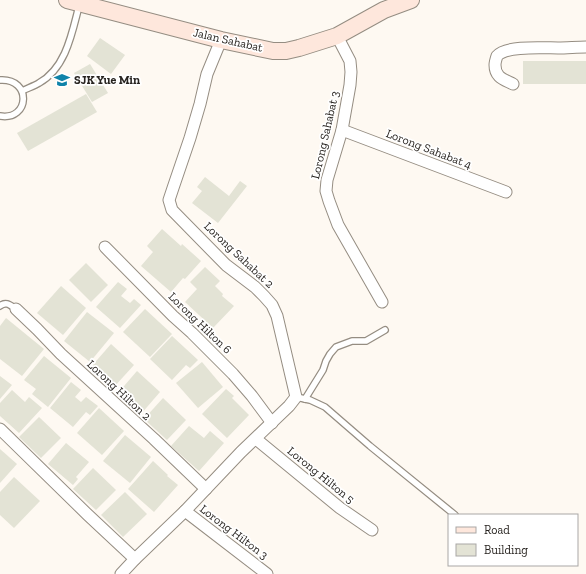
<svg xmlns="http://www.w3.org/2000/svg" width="586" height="574" font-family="'Zilla Slab',serif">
  <rect width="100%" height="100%" fill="#fef9f2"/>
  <g fill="#e3e3d5">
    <path d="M100 38 125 55 111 74 87 56Z"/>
    <rect x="523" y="61" width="63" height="23"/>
    <path d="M90 64 108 93 92 102 74 73Z"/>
    <path d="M86 94 97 112 28 151 17 133Z"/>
    <path d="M205 177 229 196 240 181 247 186 218 223 192 203 202 191 197 187Z"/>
    <path d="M162 229 181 246 182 244 201 261 185 279 183 278 171 292 141 266 153 252 147 246Z"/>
    <path d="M86 263 108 285 91 302 69 280Z"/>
    <path d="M205 267 220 281 215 286 223 294 222 296 234 306 213 328 185 302 197 289 190 282Z"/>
    <path d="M118 282 127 289 121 296 130 303 134 299 141 305 120 328 96 307Z"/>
    <path d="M61 286 86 308 63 335 37 313Z"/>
    <path d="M145 309 172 334 150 357 123 332Z"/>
    <path d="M87 312 114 333 90 362 64 341Z"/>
    <path d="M6 318 44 349 22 376 0 359V326Z"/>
    <path d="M172 336 198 360 190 368 186 365 172 380 150 359Z"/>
    <path d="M111 344 134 365 114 387 91 367Z"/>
    <path d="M44 356 71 378 48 407 32 394 36 389 24 380Z"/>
    <path d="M202 362 223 387 198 408 176 383Z"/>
    <path d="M137 371 160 392 141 414 118 393Z"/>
    <path d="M0 376 12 385 0 399Z"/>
    <path d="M71 382 81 390 75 397 81 402 86 397 98 406 90 415 86 412 73 427 50 408Z"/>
    <path d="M226 389 234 396 232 398 249 415 227 438 202 414Z"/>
    <path d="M12 390 25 402 29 397 42 408 19 433 0 416V403Z"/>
    <path d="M163 398 186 420 167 440 144 419Z"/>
    <path d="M99 408 124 431 102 455 77 433Z"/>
    <path d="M39 417 61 438 41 458 19 437Z"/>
    <path d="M189 426 204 438 210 431 224 443 199 471 171 446Z"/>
    <path d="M125 435 151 457 130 483 103 461Z"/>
    <path d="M66 443 89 462 76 477 78 479 73 485 48 464Z"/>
    <path d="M0 449 17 464 0 483Z"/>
    <path d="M153 461 168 475 167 476 178 485 154 512 128 489Z"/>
    <path d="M93 468 116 490 96 510 73 489Z"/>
    <path d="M14 477 40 501 14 528 0 515V492Z"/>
    <path d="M125 492 147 514 123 537 101 515Z"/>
  </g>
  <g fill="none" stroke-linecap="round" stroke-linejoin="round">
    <defs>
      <g id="lane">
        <path d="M0 80C32 78 30 121 0 116"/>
        <path d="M22 91C28 88 34 86 39 83 66 68 72 33 79 6"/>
        <path d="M0 306C6 301 10 305 16 309"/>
        <path d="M296 397 310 400 325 407 370 446 455 515"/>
        <path d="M305 399 323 370 326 361 330 354 336 347 352 341H366L385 330"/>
      </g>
      <g id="street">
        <path d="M337 36 350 61 351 72 350 85 342 130 327 180 326 191 329 201 338 225 382 302"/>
        <path d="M513 84C503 79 495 77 495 65 495 62 496 59 497 56 506 45 545 48 558 48 567 48 577 47 586 47"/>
        <path d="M342 130 506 192"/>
        <path d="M105 247 173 316 192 333 233 374 252 396 272 423"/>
        <path d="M16 309 37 329 61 354 154 439 206 489"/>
        <path d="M0 429 88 515 135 559"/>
        <path d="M256 439 340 508 372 530"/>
        <path d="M185 511 267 574"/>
        <path d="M121 574 135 559 185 511 241 452 289 406 296 397 277 316 272 305 264 296 255 287 226 265 172 210 169 200 173 188 190 138 200 104 207 74 221 40"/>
      </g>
      <path id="secondary" d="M67 0 221 40 273 51H286L299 48 337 36 384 10 411 0"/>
    </defs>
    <use href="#lane" stroke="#958d82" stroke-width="8"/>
    <use href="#street" stroke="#958d82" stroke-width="13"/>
    <use href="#secondary" stroke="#958d82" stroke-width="18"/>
    <use href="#lane" stroke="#fff" stroke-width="5.5"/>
    <use href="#street" stroke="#fff" stroke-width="11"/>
    <use href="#secondary" stroke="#fee7dc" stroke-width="16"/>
  </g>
  <defs>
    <symbol id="school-bare" viewBox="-9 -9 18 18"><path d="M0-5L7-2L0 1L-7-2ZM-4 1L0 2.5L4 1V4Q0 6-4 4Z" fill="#0f83a9" stroke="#fff" stroke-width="2.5" paint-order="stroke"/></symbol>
  </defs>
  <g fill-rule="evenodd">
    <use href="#school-bare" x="51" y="69" width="22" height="22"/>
  </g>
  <g text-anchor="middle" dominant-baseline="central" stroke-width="3.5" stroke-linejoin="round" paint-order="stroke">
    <g font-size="12" fill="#282420" stroke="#fff">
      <text transform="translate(228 40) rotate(13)">Jalan Sahabat</text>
      <text transform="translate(325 135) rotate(-77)">Lorong Sahabat 3</text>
      <text transform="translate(429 149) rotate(21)">Lorong Sahabat 4</text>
      <text transform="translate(239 255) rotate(43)">Lorong Sahabat 2</text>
      <text transform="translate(200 323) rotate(44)">Lorong Hilton 6</text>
      <text transform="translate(119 390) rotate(43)">Lorong Hilton 2</text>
      <text transform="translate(321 475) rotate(39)">Lorong Hilton 5</text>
      <text transform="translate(234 532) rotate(37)">Lorong Hilton 3</text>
    </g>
    <g font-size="12" font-weight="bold" fill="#282420" stroke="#fff" text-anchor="start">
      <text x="74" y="80">SJK Yue Min</text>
    </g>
  </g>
  <rect x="448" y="514" width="130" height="52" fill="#ffffff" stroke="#a9a7a6"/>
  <rect x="456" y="527" width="20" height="6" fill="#fee7dc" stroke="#a9a7a6"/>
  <text x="484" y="534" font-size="12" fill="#282420">Road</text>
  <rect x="456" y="544" width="20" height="12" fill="#e3e3d5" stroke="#a9a7a6"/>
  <text x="484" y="554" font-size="12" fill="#282420">Building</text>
</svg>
